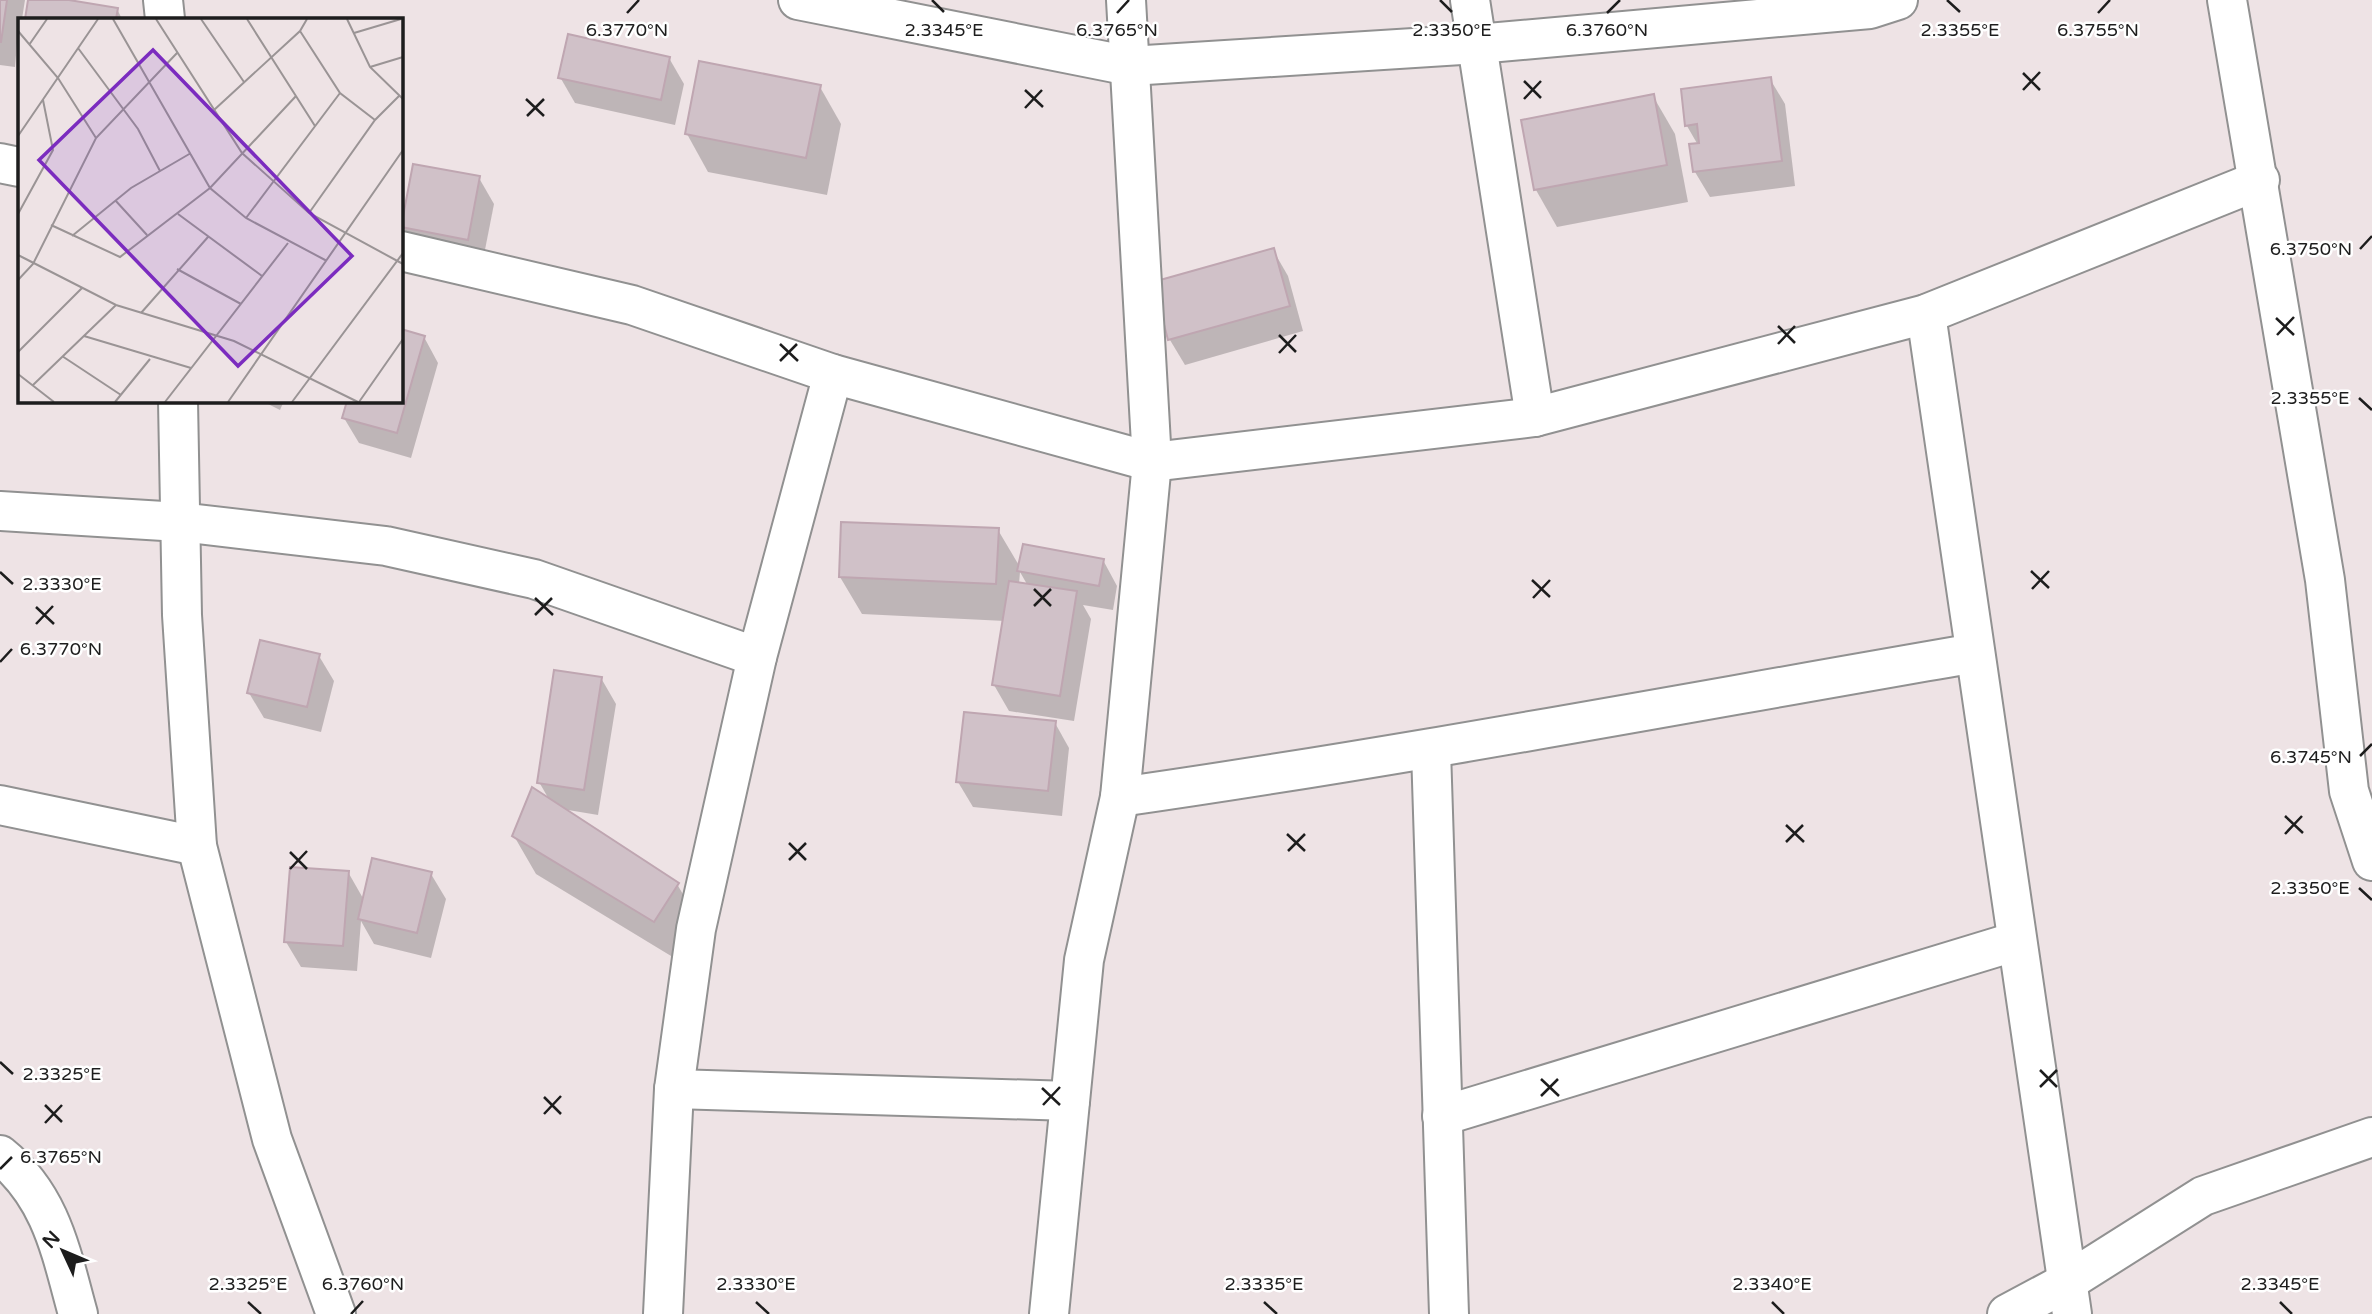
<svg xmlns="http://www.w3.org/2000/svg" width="2372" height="1314" font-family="'Varela Round',sans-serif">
  <rect width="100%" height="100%" fill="#eee3e5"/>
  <g fill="#0003" fill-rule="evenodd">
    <path d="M0 0H25L22 19H19L15 67 0 65Z"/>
    <path d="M30 0H58L117 9 122 19H27Z"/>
    <path d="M669 58 684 84 675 125 575 103 560 77Z"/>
    <path d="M1770 79 1785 104 1795 186 1710 197 1695 172 1691 146 1698 145 1687 126Z"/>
    <path d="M820 87 841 124 827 195 708 172 687 134Z"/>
    <path d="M1653 96 1675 134 1688 202 1557 227 1536 190Z"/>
    <path d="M479 178 494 204 482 265 418 252 403 227Z"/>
    <path d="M1273 250 1288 276 1303 331 1185 365 1170 340 1155 283Z"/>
    <path d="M401 331 424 337 438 363 411 458 359 443 344 418 349 401H401Z"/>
    <path d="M262 401H284L280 410Z"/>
    <path d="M998 530 1020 567 1103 560 1117 586 1113 610 1083 605 1091 619 1074 721 1009 711 994 685 1005 621 862 614 840 577ZM1020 572 1028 586 1019 584Z"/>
    <path d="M319 656 334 681 321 732 264 718 249 693Z"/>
    <path d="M601 678 616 704 598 815 562 809 677 884 699 922 676 959 536 874 514 836 550 801 539 782Z"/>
    <path d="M1055 723 1069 748 1062 816 973 807 958 782Z"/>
    <path d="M348 872 364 900 431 874 446 899 431 958 374 944 361 921 357 971 301 967 286 942Z"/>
  </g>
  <g fill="#d0c1c8" stroke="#bfa6b1" stroke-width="2">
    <path d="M0 0H7L1 42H0Z"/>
    <path d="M28 0H69L118 8 116 19H25Z"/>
    <path d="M568 34 670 57 661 100 558 78Z"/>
    <path d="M699 61 821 85 806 158 685 134Z"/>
    <path d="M1771 77 1782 161 1693 172 1689 144 1699 143 1697 124 1685 126 1681 89Z"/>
    <path d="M1654 94 1667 165 1534 190 1521 120Z"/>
    <path d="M413 164 480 176 468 240 401 227Z"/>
    <path d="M1274 248 1290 306 1168 340 1153 282Z"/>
    <path d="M401 329 425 336 397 433 342 418 347 401H401Z"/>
    <path d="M841 522 999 528 996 584 839 577Z"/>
    <path d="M1023 544 1104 559 1099 586 1017 571Z"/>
    <path d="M1009 581 1077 591 1060 696 992 685Z"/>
    <path d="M260 640 320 654 307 707 247 693Z"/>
    <path d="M554 670 602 677 584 790 537 783Z"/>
    <path d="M964 712 1056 721 1048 791 956 782Z"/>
    <path d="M532 787 679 883 654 922 512 836Z"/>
    <path d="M372 858 432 872 417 933 358 919Z"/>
    <path d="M290 867 349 871 343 946 284 942Z"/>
  </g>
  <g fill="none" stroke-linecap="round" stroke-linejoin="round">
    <defs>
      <g id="minor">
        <path d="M163 0 165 19"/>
        <path d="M798 0 1130 66 1477 44 1870 9 1898 0"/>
        <path d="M1470 0 1535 417"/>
        <path d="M2227 0 2325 580 2349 791 2372 861"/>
        <path d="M0 163 19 167"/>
        <path d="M401 251 632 305 833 374 1152 462 1535 417 1926 314 2260 180"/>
        <path d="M1926 314 2072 1314"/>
        <path d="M178 401 182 615 197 846 272 1139 336 1314"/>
        <path d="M0 511 180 522 386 546 534 579 757 657"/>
        <path d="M1431 750 1449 1314"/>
        <path d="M1120 797C1406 756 1690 702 1975 653"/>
        <path d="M0 805 197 846"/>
        <path d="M674 1089 1070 1101"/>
        <path d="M1442 1116 2017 941"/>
        <path d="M0 1155C52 1197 61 1253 78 1314"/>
        <path d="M663 1314 674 1089 696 929 757 657 833 374"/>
        <path d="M1049 1314 1084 960 1120 797 1152 462 1126 0"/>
        <path d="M2007 1314 2067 1282 2203 1196 2372 1137"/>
      </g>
    </defs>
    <use href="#minor" stroke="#919191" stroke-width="42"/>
    <use href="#minor" stroke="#fff" stroke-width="38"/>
  </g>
  <path fill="none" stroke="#1d1d1d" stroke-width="2.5" d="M932 0 944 12M1440 0 1452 12M1947 0 1960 12M627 13 639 0M1117 13 1129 0M1607 13 1620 0M2098 13 2110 0M2023 73 2040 90M1524 81 1541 98M1025 90 1043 107M2023 90 2040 72M526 99 544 116M1524 99 1541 81M1025 108 1042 90M527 116 544 99M2360 249 2372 236M2276 318 2294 335M1778 326 1795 343M1279 335 1296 352M2277 335 2294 317M780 344 798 361M1778 344 1795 326M1279 353 1296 335M780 361 797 344M2359 398 2372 410M2031 571 2049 588M0 572 13 584M1532 580 1550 597M1034 589 1051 606M2032 589 2049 571M535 598 553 615M1533 598 1550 580M1034 606 1051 589M36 607 54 624M535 615 552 598M36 624 53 606M0 662 12 649M2360 756 2372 744M2285 816 2303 833M1786 825 1804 842M1287 834 1305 851M2285 834 2302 816M1786 842 1803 825M789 843 806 860M1288 851 1305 834M290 852 307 869M789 860 806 843M290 869 307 851M2359 888 2372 900M0 1062 13 1074M2040 1070 2057 1087M1541 1079 1559 1096M2040 1087 2057 1070M1042 1088 1060 1105M1541 1096 1558 1079M544 1097 561 1114M45 1105 62 1122M1043 1105 1060 1087M544 1114 561 1096M45 1123 62 1105M0 1169 12 1157M248 1302 261 1314M756 1302 769 1314M1264 1302 1277 1314M1772 1302 1784 1314M2280 1302 2292 1314M351 1314 363 1301"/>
  <g transform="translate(18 18)">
    <rect width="385" height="385" fill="#eee3e5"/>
    <path fill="none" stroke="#9a9495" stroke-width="2" d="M95 1 192 170 228 200 309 243M138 1 224 135 291 195 385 246M183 1 226 64M229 1 297 108M329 1 352 49 385 81M0 13 40 60 78 120M282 13 322 75 357 102M336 15 383 1M11 27 29 1M60 30 120 111 142 153M352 49 385 39M196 92 282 13 289 1M0 118 80 1M97 182 129 217M291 195 357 102 381 78M0 196 35 132 25 82M160 196 244 258M228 200 322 75M33 207 102 239 192 170 278 78M54 218 113 170 173 135M0 237 98 287 216 323 340 384M159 251 223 286M0 262 15 246 78 120 159 35M123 295 190 219M66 318 173 350M0 334 64 270M44 338 103 377M0 356 36 384M15 367 98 287M97 384 132 341M147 384 270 225M210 384 385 132M274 384 385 235M341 384 385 321"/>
    <path fill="#7b2cbf" fill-opacity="0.15" stroke="#7b2cbf" stroke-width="3.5" d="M135 32 334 238 220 348 21 142Z"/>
    <rect width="385" height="385" fill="none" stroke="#1d1d1d" stroke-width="3.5"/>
  </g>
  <g font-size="18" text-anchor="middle" fill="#1d1d1d" stroke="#fff" stroke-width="5" stroke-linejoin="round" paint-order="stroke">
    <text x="944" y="36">2.3345°E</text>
    <text x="1452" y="36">2.3350°E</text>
    <text x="1960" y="36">2.3355°E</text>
    <text x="627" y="36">6.3770°N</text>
    <text x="1117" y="36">6.3765°N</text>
    <text x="1607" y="36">6.3760°N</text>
    <text x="2098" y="36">6.3755°N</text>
    <text x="2311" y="255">6.3750°N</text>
    <text x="2310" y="404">2.3355°E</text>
    <text x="62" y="590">2.3330°E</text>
    <text x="61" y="655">6.3770°N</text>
    <text x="2311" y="763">6.3745°N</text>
    <text x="2310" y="894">2.3350°E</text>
    <text x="62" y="1080">2.3325°E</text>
    <text x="61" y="1163">6.3765°N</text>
    <text x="363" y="1290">6.3760°N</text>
    <text x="248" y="1290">2.3325°E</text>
    <text x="756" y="1290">2.3330°E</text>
    <text x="1264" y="1290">2.3335°E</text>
    <text x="1772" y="1290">2.3340°E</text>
    <text x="2280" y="1290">2.3345°E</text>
  </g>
  <g transform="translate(63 1251) rotate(314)" stroke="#ffffff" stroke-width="5" paint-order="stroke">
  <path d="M0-5L12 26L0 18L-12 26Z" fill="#1d1d1d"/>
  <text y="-10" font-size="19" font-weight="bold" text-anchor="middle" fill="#1d1d1d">N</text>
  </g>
</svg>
